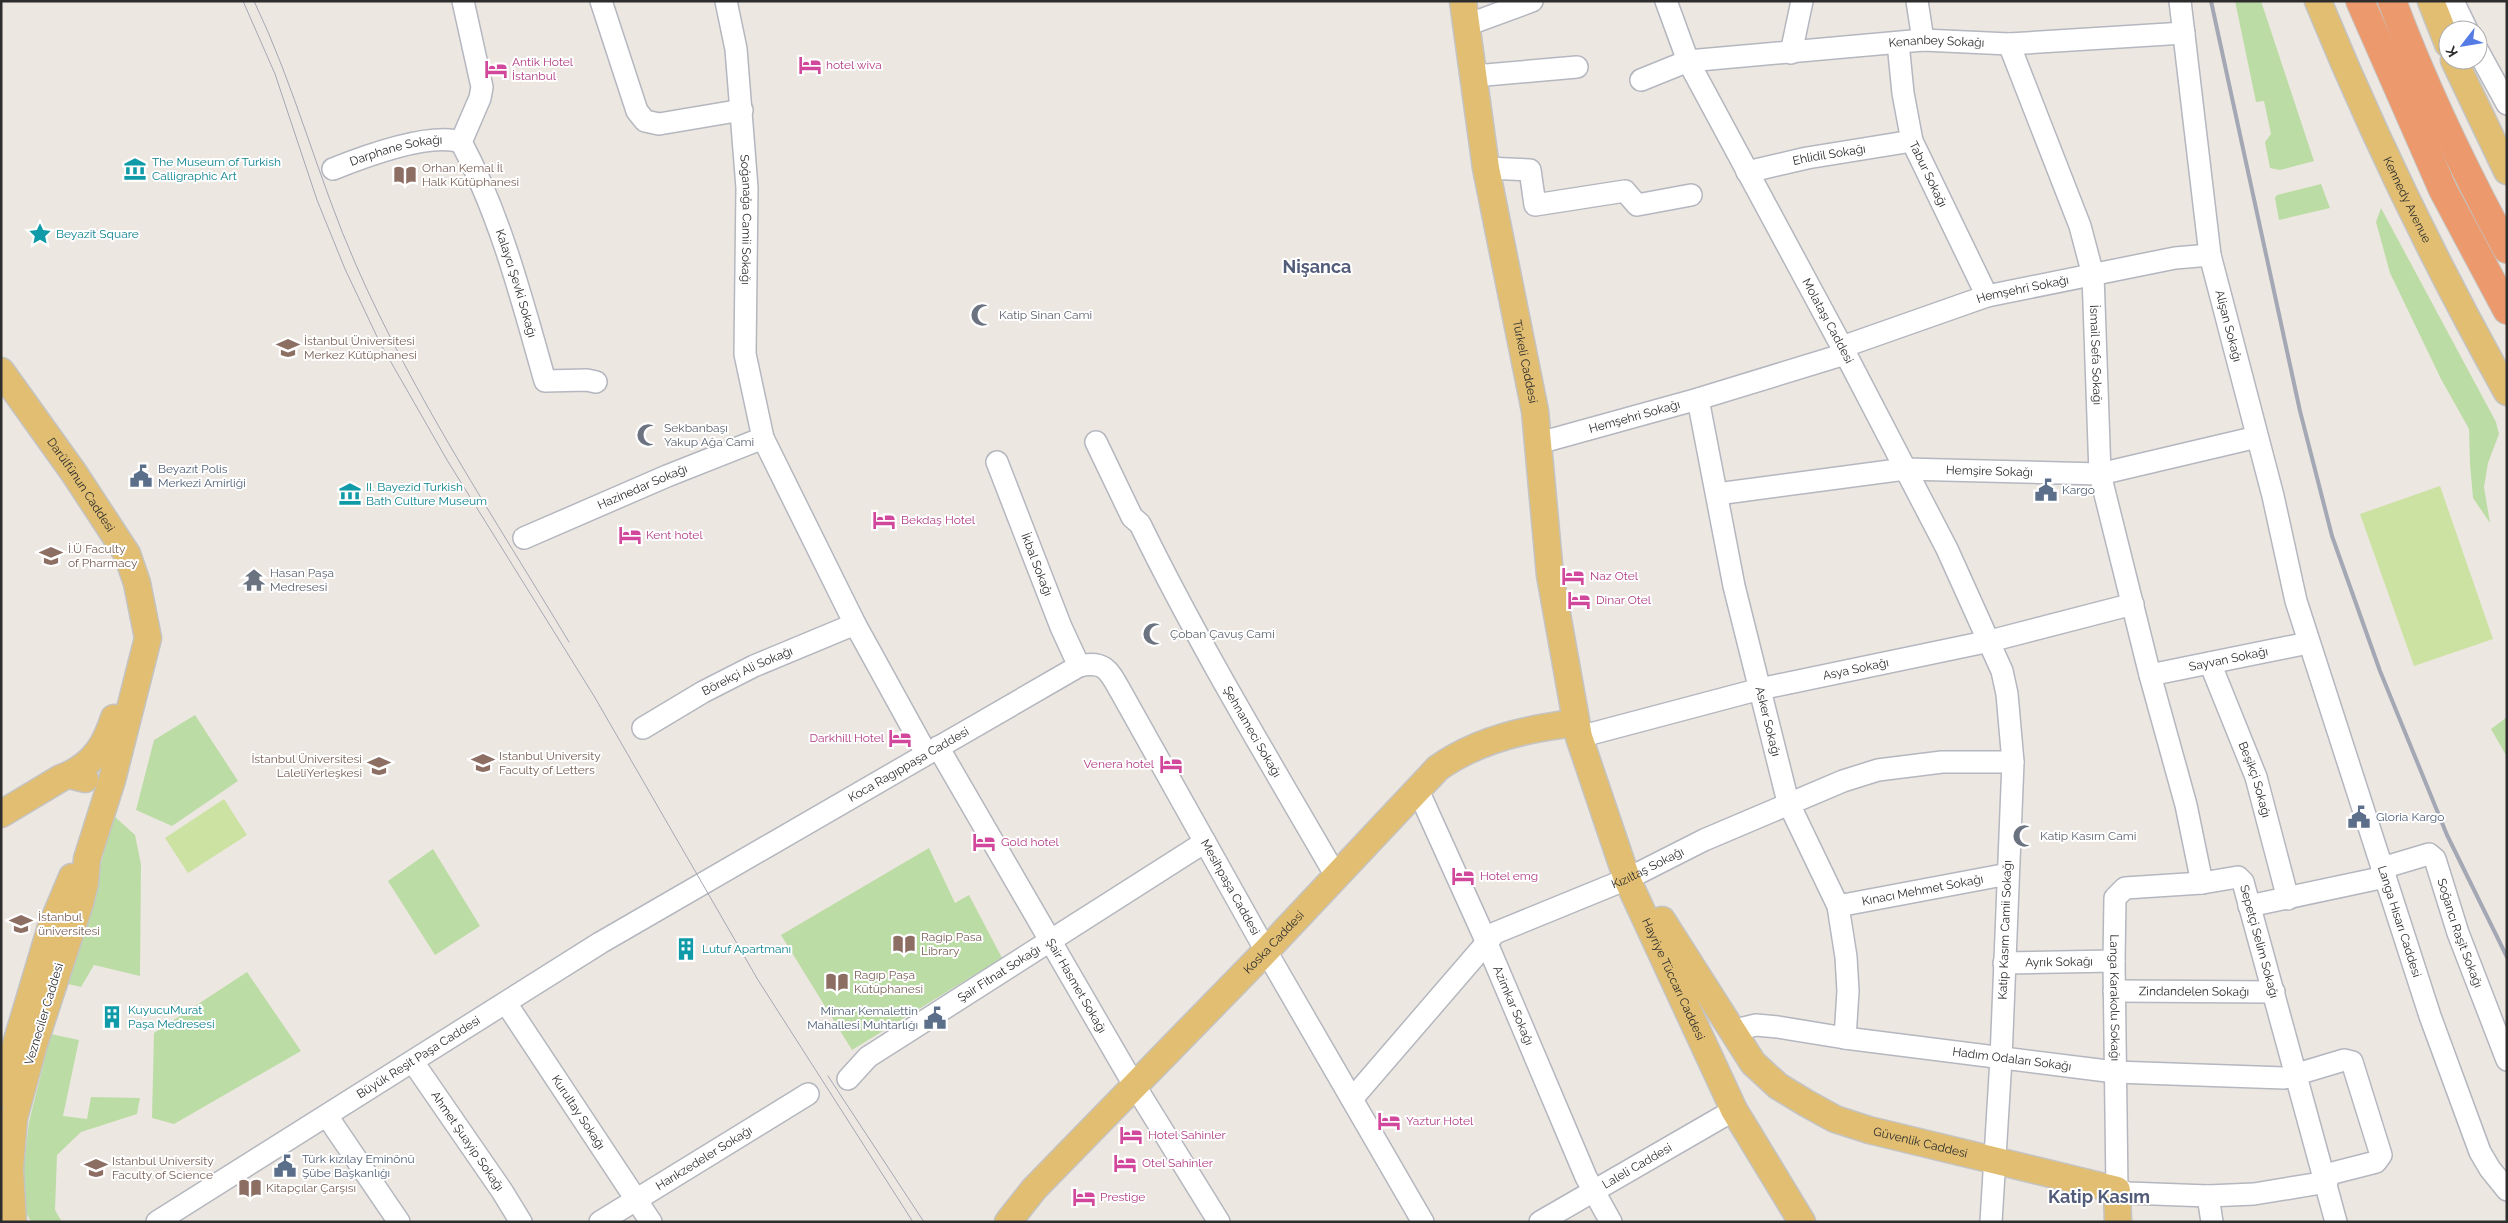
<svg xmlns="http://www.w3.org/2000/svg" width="2508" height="1223" font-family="Raleway,sans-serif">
  <rect width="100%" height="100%" fill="#ede7e1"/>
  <g fill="#bcdca5">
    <path d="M2235 1H2261L2314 161 2280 170 2270 168 2265 142 2271 134 2264 101 2256 102Z"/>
    <path d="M2321 184 2330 208 2279 220 2275 198 2277 195Z"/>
    <path d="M2381 208 2496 422 2499 434 2488 463 2484 487 2490 523 2473 498 2470 464 2469 429 2441 379 2390 273 2376 222Z"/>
    <path d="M195 715 238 781 172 826 136 810 154 740Z"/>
    <path d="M2507 717V757L2491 729Z"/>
    <path d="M114 816 135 835 141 864 140 976 94 965 81 987 68 984Z"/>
    <path d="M929 848 955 903 969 895 1002 958 852 1050 781 935Z"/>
    <path d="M433 849 480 926 435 955 388 881Z"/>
    <path d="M247 972 301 1051 174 1124 152 1118 154 1033Z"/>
    <path d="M51 1034 79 1040 63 1116 87 1119 91 1097 140 1098 137 1114 81 1132 57 1155 55 1210 62 1222H31L20 1201 29 1122Z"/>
  </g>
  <g fill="#cce2a2">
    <path d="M2440 486 2493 639 2414 666 2360 514Z"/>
    <path d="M224 799 247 835 188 873 165 838Z"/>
  </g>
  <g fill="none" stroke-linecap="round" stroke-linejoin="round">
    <defs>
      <g id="minor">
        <path d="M601 1 637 111 645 121 659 124 742 110"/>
        <path id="s1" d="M726 1 736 49 747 188 745 354 763 438 855 624 926 753"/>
        <path id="s2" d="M1666 1 1688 61 1842 347 1947 549 2002 671 2007 694 2013 762 2001 1059 1991 1222"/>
        <path d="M1917 1 1923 40"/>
        <path id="s3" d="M2180 1 2210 255 2273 496 2296 601 2430 1016 2480 1152 2490 1169 2507 1190"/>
        <path d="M2453 1 2467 30"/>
        <path d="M1467 25 1532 1"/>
        <path id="s4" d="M1898 43 1903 93 1912 141 1987 296"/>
        <path id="s5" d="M2009 44 2080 226 2093 275 2100 474 2150 675 2186 805 2202 883 2238 877 2243 882 2336 1222"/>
        <path d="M2478 51 2507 104"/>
        <path d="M1791 53 1802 1"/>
        <path d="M1474 76 1577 67"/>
        <path id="s6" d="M1641 80 1688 61 1923 40 2009 44 2184 33"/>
        <path id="s7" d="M461 142C501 217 522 300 545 381L587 380 596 382"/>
        <path d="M461 142 480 98 482 87 463 1"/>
        <path d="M1486 168 1530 170 1535 205 1625 191 1637 205 1691 195"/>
        <path id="s8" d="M333 169C363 157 429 132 461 142"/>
        <path id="s9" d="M1747 172 1807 158 1912 141"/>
        <path id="s10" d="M1842 347 1987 296 2175 258 2210 255"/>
        <path id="s11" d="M1698 399 1734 586 1788 802 1838 906 1846 957 1848 991 1845 1038"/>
        <path id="s12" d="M1096 442 1132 517 1140 524C1199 645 1269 760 1336 876"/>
        <path id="s13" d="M1539 443 1698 399 1845 354"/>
        <path id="s14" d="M997 462 1061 627 1079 666"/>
        <path id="s15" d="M1717 494 1905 469 2100 474 2257 437"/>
        <path id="s16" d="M524 538 667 476 763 438"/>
        <path id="s17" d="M2210 663 2256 777 2288 899"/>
        <path id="s18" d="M2150 675 2308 643"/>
        <path id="s19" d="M643 728 703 692 754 666 855 624"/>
        <path id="s20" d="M1579 737 1760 689 1990 641 2133 604"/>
        <path id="s21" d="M938 747 1127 1073 1219 1222"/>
        <path id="s22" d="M1417 788 1483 934 1586 1177 1611 1222"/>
        <path id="s23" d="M2382 868 2429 854 2435 859 2458 933 2507 1060"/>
        <path id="s24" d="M2202 883 2125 888 2115 898 2114 961 2117 1190 2128 1193 2208 1196 2254 1194 2327 1182"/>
        <path id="s25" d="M1838 906 2008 874"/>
        <path d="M2249 906 2385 877"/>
        <path id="s26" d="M2004 963 2114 961"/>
        <path id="s27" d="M2114 991 2274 992"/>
        <path id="s28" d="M506 1003 651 1222"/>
        <path id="s29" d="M1731 1031 1756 1025 1778 1027 1845 1038 2115 1072 2284 1078 2344 1060 2352 1062 2381 1155 2376 1162 2325 1175"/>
        <path id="s30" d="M413 1062 502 1191 521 1222"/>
        <path id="s31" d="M848 1079 868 1057 1205 842"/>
        <path id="s32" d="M1352 1099 1495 933 1627 879 1704 840 1843 781 1878 770 1942 762H2013"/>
        <path d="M327 1116 399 1222"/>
        <path d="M2208 1196 2212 1222"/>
        <path id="s33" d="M157 1222 600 943 1079 666C1105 660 1109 671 1121 692L1266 951 1423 1222"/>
        <path id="s34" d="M600 1222 808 1094"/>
        <path id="s35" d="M1540 1222 1734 1110"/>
      </g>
      <g id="major">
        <path id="s36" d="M1463 1 1486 168 1535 411 1550 575 1579 737 1627 879 1734 1110 1802 1222"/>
        <path id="s37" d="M2318 1C2373 135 2436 265 2507 392"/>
        <path d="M2431 1 2448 44"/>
        <path d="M2454 60 2507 171"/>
        <path id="s38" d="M1 371 74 473 127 554 137 583 148 638 112 780 87 859 85 883 80 903 34 1044 14 1118 10 1169 13 1222"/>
        <path d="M69 775C95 762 105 745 114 718"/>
        <path d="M1 814 61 778 69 775 85 779"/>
        <path id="s39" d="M1662 920 1753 1063 1778 1086 1806 1103 1835 1119 1869 1130 2117 1190 2118 1222"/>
        <path d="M1 1094 51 927 72 877"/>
        <path id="s40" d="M1008 1222 1034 1189 1266 951 1438 768C1477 740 1528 728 1576 723"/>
      </g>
      <g id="highway">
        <path d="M2360 1 2443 190 2507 310"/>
        <path d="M2392 1C2424 86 2464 170 2507 249"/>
      </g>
    </defs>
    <use href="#minor" stroke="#b4b7bf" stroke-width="24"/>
    <use href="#major" stroke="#c4c4c4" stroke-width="29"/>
    <use href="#highway" stroke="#c4c4c4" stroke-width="30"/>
    <use href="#minor" stroke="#fff" stroke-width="21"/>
    <use href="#major" stroke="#e1be72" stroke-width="26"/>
    <use href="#highway" stroke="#ec9a6d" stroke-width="28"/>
    <g stroke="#a4a8b5" stroke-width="1">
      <path d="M243 1 275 74 317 200 345 269 380 343 447 460 594 696 758 980 913 1222"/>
      <path d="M254 1C295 86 318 179 356 265 414 397 495 519 569 642"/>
      <path d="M828 1076 924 1222"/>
    </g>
    <path stroke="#a4a8b5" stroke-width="4" d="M2211 1 2300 411 2332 536 2380 671 2447 835 2507 957"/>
  </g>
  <defs>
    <symbol id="hotel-bare" viewBox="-9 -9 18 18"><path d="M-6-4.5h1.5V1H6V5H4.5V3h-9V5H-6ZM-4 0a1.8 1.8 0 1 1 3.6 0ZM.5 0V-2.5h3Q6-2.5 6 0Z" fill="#d1479c" stroke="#fff" stroke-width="2.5" paint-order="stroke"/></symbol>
    <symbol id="museum-bare" viewBox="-9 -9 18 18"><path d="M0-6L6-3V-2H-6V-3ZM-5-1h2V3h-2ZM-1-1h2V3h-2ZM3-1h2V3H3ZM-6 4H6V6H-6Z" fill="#0f9aa8" stroke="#fff" stroke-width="2.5" paint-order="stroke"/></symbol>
    <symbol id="library-bare" viewBox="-9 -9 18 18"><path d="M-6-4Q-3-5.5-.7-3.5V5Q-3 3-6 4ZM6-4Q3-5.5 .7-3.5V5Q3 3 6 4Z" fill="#8d6e63" stroke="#fff" stroke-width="2.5" paint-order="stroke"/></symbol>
    <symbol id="sight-bare" viewBox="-9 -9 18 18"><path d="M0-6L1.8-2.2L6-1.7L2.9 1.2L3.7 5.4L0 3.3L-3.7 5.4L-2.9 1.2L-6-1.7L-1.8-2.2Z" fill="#0f9aa8" stroke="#fff" stroke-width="2.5" paint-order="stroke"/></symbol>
    <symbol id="mosque-bare" viewBox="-9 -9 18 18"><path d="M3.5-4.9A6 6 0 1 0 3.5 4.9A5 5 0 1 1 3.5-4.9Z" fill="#6b7280" stroke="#fff" stroke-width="2.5" paint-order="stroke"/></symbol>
    <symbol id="university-bare" viewBox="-9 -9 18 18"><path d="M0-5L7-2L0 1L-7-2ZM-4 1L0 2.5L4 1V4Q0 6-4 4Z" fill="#8d6e63" stroke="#fff" stroke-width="2.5" paint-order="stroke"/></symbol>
    <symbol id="civic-bare" viewBox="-9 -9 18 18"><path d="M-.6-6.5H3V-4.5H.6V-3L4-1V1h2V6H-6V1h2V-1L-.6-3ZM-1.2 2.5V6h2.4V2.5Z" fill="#5c6f8a" stroke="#fff" stroke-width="2.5" paint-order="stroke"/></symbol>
    <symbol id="temple-bare" viewBox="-9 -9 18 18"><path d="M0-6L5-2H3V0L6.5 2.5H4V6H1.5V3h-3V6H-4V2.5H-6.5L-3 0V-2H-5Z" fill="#6b7280" stroke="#fff" stroke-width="2.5" paint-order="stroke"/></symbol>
    <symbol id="building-bare" viewBox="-9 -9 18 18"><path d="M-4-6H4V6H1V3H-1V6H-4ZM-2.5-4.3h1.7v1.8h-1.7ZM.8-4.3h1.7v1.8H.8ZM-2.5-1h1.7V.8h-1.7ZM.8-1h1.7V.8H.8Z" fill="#0f9aa8" stroke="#fff" stroke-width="2.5" paint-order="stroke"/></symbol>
  </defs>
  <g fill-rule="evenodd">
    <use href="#hotel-bare" x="794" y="49" width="32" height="32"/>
    <use href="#hotel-bare" x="480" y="53" width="32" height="32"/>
    <use href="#museum-bare" x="119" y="153" width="32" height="32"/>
    <use href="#library-bare" x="389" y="159" width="32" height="32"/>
    <use href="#sight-bare" x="24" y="218" width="32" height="32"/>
    <use href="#mosque-bare" x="966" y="299" width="32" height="32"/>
    <use href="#university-bare" x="272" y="332" width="32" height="32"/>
    <use href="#mosque-bare" x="632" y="419" width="32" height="32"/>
    <use href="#civic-bare" x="125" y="460" width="32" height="32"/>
    <use href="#civic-bare" x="2030" y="474" width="32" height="32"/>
    <use href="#museum-bare" x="334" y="478" width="32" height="32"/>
    <use href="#hotel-bare" x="868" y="504" width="32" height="32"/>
    <use href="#hotel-bare" x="614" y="519" width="32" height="32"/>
    <use href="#university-bare" x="35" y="540" width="32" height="32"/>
    <use href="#hotel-bare" x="1557" y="560" width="32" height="32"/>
    <use href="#temple-bare" x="238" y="564" width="32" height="32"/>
    <use href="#hotel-bare" x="1563" y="584" width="32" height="32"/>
    <use href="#mosque-bare" x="1138" y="618" width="32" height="32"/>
    <use href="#hotel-bare" x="884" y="722" width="32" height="32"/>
    <use href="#university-bare" x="467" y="747" width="32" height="32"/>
    <use href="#hotel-bare" x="1155" y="748" width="32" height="32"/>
    <use href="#university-bare" x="363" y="750" width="32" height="32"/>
    <use href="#civic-bare" x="2343" y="801" width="32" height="32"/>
    <use href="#mosque-bare" x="2008" y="820" width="32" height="32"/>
    <use href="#hotel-bare" x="968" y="826" width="32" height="32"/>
    <use href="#hotel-bare" x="1447" y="860" width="32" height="32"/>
    <use href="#university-bare" x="5" y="908" width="32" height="32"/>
    <use href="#library-bare" x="888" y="928" width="32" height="32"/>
    <use href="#building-bare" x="670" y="933" width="32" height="32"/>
    <use href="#library-bare" x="821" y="966" width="32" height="32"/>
    <use href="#building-bare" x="96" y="1001" width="32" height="32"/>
    <use href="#civic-bare" x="919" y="1002" width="32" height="32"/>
    <use href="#hotel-bare" x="1373" y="1105" width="32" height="32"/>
    <use href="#hotel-bare" x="1115" y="1119" width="32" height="32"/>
    <use href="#hotel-bare" x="1109" y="1147" width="32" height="32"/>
    <use href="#civic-bare" x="269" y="1150" width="32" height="32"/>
    <use href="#university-bare" x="80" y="1152" width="32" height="32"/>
    <use href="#library-bare" x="234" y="1172" width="32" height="32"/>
    <use href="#hotel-bare" x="1068" y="1181" width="32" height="32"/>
  </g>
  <g text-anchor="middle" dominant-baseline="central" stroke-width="4" stroke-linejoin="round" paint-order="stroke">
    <g font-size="12" fill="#2d2d2d" stroke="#fff">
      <text stroke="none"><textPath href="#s6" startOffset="300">Kenanbey Sokağı</textPath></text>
      <text stroke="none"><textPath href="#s8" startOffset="66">Darphane Sokağı</textPath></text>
      <text stroke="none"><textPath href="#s9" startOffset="84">Ehlidil Sokağı</textPath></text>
      <text stroke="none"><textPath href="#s4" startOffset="136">Tabur Sokağı</textPath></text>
      <text stroke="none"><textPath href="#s37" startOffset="218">Kennedy Avenue</textPath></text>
      <text stroke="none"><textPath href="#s1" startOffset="220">Soğanağa Camii Sokağı</textPath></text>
      <text stroke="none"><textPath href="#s7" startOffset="152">Kalaycı Şevki Sokağı</textPath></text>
      <text stroke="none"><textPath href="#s10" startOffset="190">Hemşehri Sokağı</textPath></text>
      <text stroke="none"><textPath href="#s2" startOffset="359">Molataşı Caddesi</textPath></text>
      <text stroke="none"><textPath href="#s3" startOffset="329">Alişan Sokağı</textPath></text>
      <text stroke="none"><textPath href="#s5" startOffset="326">İsmail Sefa Sokağı</textPath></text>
      <text stroke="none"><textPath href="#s36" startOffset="366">Türkeli Caddesi</textPath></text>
      <text stroke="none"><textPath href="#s13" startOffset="99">Hemşehri Sokağı</textPath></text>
      <text stroke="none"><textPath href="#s15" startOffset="274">Hemşire Sokağı</textPath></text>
      <text stroke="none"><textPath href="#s38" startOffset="139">Darülfünun Caddesi</textPath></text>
      <text stroke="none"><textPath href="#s16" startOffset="129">Hazinedar Sokağı</textPath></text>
      <text stroke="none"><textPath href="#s14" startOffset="110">İkbal Sokağı</textPath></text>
      <text stroke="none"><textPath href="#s18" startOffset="80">Sayvan Sokağı</textPath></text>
      <text stroke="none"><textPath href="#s20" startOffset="285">Asya Sokağı</textPath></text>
      <text stroke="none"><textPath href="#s19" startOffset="119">Börekçi Ali Sokağı</textPath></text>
      <text stroke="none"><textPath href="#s11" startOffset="330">Asker Sokağı</textPath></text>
      <text stroke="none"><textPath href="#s12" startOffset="330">Şehnameci Sokağı</textPath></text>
      <text stroke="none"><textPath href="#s33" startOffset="880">Koca Ragıppaşa Caddesi</textPath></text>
      <text stroke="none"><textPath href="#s17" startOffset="125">Beşikçi Sokağı</textPath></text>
      <text stroke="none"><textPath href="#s32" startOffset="385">Kızıltaş Sokağı</textPath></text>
      <text stroke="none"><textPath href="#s33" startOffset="1356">Mesihpaşa Caddesi</textPath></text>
      <text stroke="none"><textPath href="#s25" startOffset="86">Kınacı Mehmet Sokağı</textPath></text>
      <text stroke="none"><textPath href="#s3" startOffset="949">Langa Hısarı Caddesi</textPath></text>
      <text transform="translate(2005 930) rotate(-88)">Katip Kasım Camii Sokağı</text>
      <text stroke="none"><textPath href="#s23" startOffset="135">Soğancı Raşit Sokağı</textPath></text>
      <text stroke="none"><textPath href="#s40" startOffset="386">Koska Caddesi</textPath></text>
      <text stroke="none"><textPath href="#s5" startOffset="972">Sepetçi Selim Sokağı</textPath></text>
      <text stroke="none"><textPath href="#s26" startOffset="55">Ayrık Sokağı</textPath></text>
      <text stroke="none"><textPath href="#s31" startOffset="185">Şair Fitnat Sokağı</textPath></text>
      <text stroke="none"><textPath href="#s36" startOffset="1006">Hayriye Tüccarı Caddesi</textPath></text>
      <text stroke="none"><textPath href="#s21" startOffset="276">Şair Hasmet Sokağı</textPath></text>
      <text stroke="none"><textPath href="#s27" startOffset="80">Zindandelen Sokağı</textPath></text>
      <text stroke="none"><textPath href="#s24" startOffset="191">Langa Karakolu Sokağı</textPath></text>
      <text stroke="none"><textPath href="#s22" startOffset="238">Azimkar Sokağı</textPath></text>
      <text transform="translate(44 1014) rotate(-73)">Vezneciler Caddesi</text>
      <text stroke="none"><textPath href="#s33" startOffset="309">Büyük Reşit Paşa Caddesi</textPath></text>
      <text stroke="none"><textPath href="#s29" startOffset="284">Hadım Odaları Sokağı</textPath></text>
      <text stroke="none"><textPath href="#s28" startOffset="131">Kurultay Sokağı</textPath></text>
      <text stroke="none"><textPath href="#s30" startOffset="96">Ahmet Şuayip Sokağı</textPath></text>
      <text stroke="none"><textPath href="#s39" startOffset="358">Güvenlik Caddesi</textPath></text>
      <text stroke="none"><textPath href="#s34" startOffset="122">Harıkzedeler Sokağı</textPath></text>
      <text stroke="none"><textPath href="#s35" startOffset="112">Laleli Caddesi</textPath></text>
    </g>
    <g font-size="12" fill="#b23c85" stroke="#fff" text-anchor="start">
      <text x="512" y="62">Antik Hotel<tspan x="512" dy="14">İstanbul</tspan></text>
      <text x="826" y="65">hotel wiva</text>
      <text x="901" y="520">Bekdaş Hotel</text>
      <text x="646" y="535">Kent hotel</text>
      <text x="1590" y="576">Naz Otel</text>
      <text x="1596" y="600">Dinar Otel</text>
      <text x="884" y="738" text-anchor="end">Darkhill Hotel</text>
      <text x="1154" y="764" text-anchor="end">Venera hotel</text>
      <text x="1001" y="842">Gold hotel</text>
      <text x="1480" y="876">Hotel emg</text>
      <text x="1406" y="1121">Yaztur Hotel</text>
      <text x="1148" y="1135">Hotel Sahinler</text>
      <text x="1142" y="1163">Otel Sahinler</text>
      <text x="1100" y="1197">Prestige</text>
    </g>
    <g font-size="12" fill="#0d838f" stroke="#fff" text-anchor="start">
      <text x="152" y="162">The Museum of Turkish<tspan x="152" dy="14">Calligraphic Art</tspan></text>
      <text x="56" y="234">Beyazit Square</text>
      <text x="366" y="487">II. Bayezid Turkish<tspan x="366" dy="14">Bath Culture Museum</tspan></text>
      <text x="702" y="949">Lutuf Apartmanı</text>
      <text x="128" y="1010">KuyucuMurat<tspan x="128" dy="14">Paşa Medresesi</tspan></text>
    </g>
    <g font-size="12" fill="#785e54" stroke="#fff" text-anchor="start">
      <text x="422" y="168">Orhan Kemal İl<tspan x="422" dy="14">Halk Kütüphanesi</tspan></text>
      <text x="304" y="341">İstanbul Üniversitesi<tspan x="304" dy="14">Merkez Kütüphanesi</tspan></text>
      <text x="68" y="549">İ.Ü Faculty<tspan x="68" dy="14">of Pharmacy</tspan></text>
      <text x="499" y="756">Istanbul University<tspan x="499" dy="14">Faculty of Letters</tspan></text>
      <text x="362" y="759" text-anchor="end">İstanbul Üniversitesi<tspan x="362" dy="14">LaleliYerleşkesi</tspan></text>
      <text x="38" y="917">İstanbul<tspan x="38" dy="14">üniversitesi</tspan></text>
      <text x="921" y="937">Ragip Pasa<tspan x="921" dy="14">Library</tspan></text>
      <text x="854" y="975">Ragıp Paşa<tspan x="854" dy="14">Kütüphanesi</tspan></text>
      <text x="112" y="1161">Istanbul University<tspan x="112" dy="14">Faculty of Science</tspan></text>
      <text x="266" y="1188">Kitapçılar Çarşısı</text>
    </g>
    <g font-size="12" fill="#5b616d" stroke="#fff" text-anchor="start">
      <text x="999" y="315">Katip Sinan Cami</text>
      <text x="664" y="428">Sekbanbaşı<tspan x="664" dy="14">Yakup Ağa Cami</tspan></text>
      <text x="270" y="573">Hasan Paşa<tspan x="270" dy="14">Medresesi</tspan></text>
      <text x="1170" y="634">Çoban Çavuş Cami</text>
      <text x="2040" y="836">Katip Kasım Cami</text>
    </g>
    <g font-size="12" fill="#4e5e75" stroke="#fff" text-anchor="start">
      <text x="158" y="469">Beyazıt Polis<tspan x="158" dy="14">Merkezi Amirliği</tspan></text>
      <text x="2062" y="490">Kargo</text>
      <text x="2376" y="817">Gloria Kargo</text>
      <text x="918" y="1011" text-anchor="end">Mimar Kemalettin<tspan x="918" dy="14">Mahallesi Muhtarlığı</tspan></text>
      <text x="302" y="1159">Türk kızılay Eminönü<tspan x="302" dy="14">Şübe Başkanlığı</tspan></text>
    </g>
    <g font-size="18" font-weight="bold" fill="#525c79" stroke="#fff">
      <text x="1317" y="266">Nişanca</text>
      <text x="2099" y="1196">Katip Kasım</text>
    </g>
  </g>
  <rect width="2508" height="1223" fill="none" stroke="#2d2d2d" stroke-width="5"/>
  <g transform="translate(2463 45) rotate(239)"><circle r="24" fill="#ffffff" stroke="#ababab"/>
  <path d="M0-4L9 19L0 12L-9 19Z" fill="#557be5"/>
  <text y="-8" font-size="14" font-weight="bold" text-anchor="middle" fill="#2d2d2d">K</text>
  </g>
</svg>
